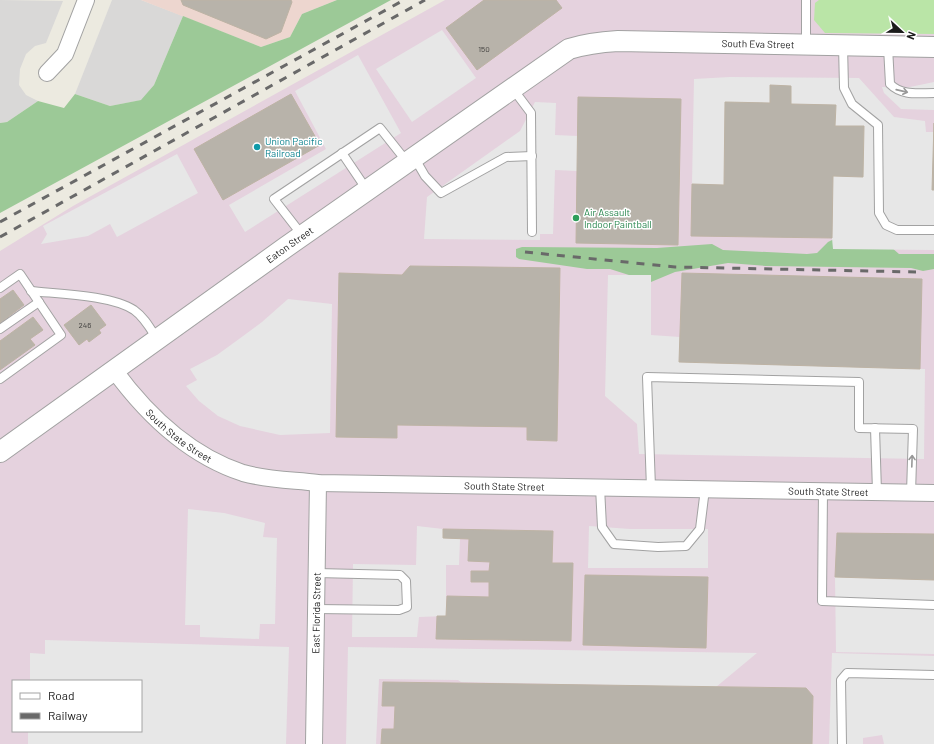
<svg xmlns="http://www.w3.org/2000/svg" width="934" height="744" font-family="Barlow,sans-serif">
  <rect width="100%" height="100%" fill="#eceae0"/>
  <g fill="#d9d8d7">
    <path d="M0 0 63 1 46 43 35 46 26 54 20 69 19 85 26 95 38 101 7 122 0 123Z"/>
    <path d="M112 0H141L183 16 154 85 142 100 110 106 75 94Z"/>
  </g>
  <path fill="#edd6cf" d="M141 0H337L302 14 290 37 261 47Z"/>
  <path fill="#e5d2de" fill-rule="evenodd" d="M445 0H934V744H0V251L73 206ZM13 681H141V731H13Z"/>
  <path fill="#bae5a7" d="M819 0H934V34L825 33 814 20 815 3Z"/>
  <g fill="#9cc997">
    <path d="M337 0H391L0 213V123L7 122 38 101 64 108 75 94 110 106 141 100 154 85 183 16 261 47 290 37 302 14Z"/>
    <path d="M836 238 891 247 899 254H934V269L923 271 911 268 766 266 728 263 675 272 651 282 610 269H587L519 259 516 257V249L522 247 657 248 712 244 723 250 807 254 817 253 828 242Z"/>
  </g>
  <g fill="#e7e7e7">
    <path d="M442 30 476 78 412 122 376 69Z"/>
    <path d="M358 55 401 133 245 232 229 205 326 149 295 91Z"/>
    <path d="M730 77 859 78 894 117 925 121 926 132H934L932 190H934V250L833 249 832 238 833 176 863 177V126H835V105L791 104V86L770 85V103H725L724 185 692 184 694 79Z"/>
    <path d="M934 82V110L901 109 884 93 882 87 905 88Z"/>
    <path d="M535 102 556 103 555 135 578 136 577 171 555 170 553 234H540V240L424 239 427 197 520 131Z"/>
    <path d="M177 154 198 193 117 237 110 224 88 236 41 244 47 234 43 226Z"/>
    <path d="M608 275H651V335L680 337 679 362 925 369 924 459 639 454 637 424 605 396Z"/>
    <path d="M288 299 332 304 330 433 280 435 240 426 218 416 199 401 186 386 197 380 190 369 217 355 239 339 262 322Z"/>
    <path d="M188 509 224 513 265 523 263 537 277 538 275 624H260L259 639 200 637V625H185Z"/>
    <path d="M417 526 443 529V538L460 539 459 565H446V616L419 617 417 637H352L353 564 416 565Z"/>
    <path d="M589 526 630 529H708V568H588Z"/>
    <path d="M835 577 934 580V654L836 652Z"/>
    <path d="M45 640 289 647 286 744H28V731H141V681H30V653L45 654Z"/>
    <path d="M348 647 757 653 716 687 461 682 458 680 379 679 376 744H346Z"/>
    <path d="M832 653 934 656V744H884L882 735 863 738V744H829Z"/>
  </g>
  <g fill="#b8b3aa" stroke="#bdb3a4">
    <path d="M181 0H291L292 2 281 32 266 39 183 5Z"/>
    <path d="M484 0H556L562 8 477 70 446 28Z"/>
    <path d="M770 85 791 86V104L836 105 835 126H864L863 177 833 176 832 238 691 236 692 184 724 185 725 102 770 103Z"/>
    <path d="M291 94 320 145 223 200 194 149Z"/>
    <path d="M578 97 681 99 678 245 576 243Z"/>
    <path d="M934 123V190H932Z"/>
    <path d="M410 266 560 268 557 441 527 440V427L397 425V438L336 437 339 273 402 275Z"/>
    <path d="M682 273 922 279 920 369 679 362Z"/>
    <path d="M13 290 24 305 0 323V299Z"/>
    <path d="M91 305 106 325 99 330 101 333 89 342 87 339 79 345 64 325Z"/>
    <path d="M33 317 43 330 30 339 35 345 0 370V341Z"/>
    <path d="M443 529 553 531 552 563H573L571 641 436 639 437 616H446L447 596 489 597V582H471V571H489L490 562 468 561 469 539 443 538Z"/>
    <path d="M837 533 934 534V580L835 577Z"/>
    <path d="M585 575 708 577 706 648 583 645Z"/>
    <path d="M383 682 806 688 813 696 812 744H381L382 729H394L395 706H382Z"/>
  </g>
  <g fill="none" stroke-linecap="round" stroke-linejoin="round">
    <defs>
      <g id="service">
        <path d="M806 0V44"/>
        <path d="M843 45 844 88 852 104 878 125 879 213 886 225 897 230H934"/>
        <path d="M888 47 890 84C902 96 918 93 934 93"/>
        <path d="M513 89 531 113 532 232"/>
        <path d="M342 153 367 190"/>
        <path d="M414 157 425 176 441 193 506 157 532 156"/>
        <path d="M302 235 274 199 380 128 407 162"/>
        <path d="M0 288 20 274 61 335 0 379"/>
        <path d="M31 291C59 294 111 295 134 310 144 317 150 328 157 339"/>
        <path d="M0 329 39 302"/>
        <path d="M875 428 877 492"/>
        <path d="M600 487 602 527 614 544 658 547 686 546 700 529 705 489"/>
        <path d="M651 488 647 377 859 382V428L913 429 911 493"/>
        <path d="M823 491 822 601 934 605"/>
        <path d="M316 609 399 610 407 607 406 581 400 575 317 573"/>
        <path d="M842 744 841 680 847 673 934 675"/>
      </g>
      <g id="minor">
        <path d="M47 73 65 54 86 0"/>
        <path id="s1" d="M114 370C147 415 188 455 243 473 267 480 293 480 318 483L934 493"/>
        <path id="s2" d="M314 744 318 483"/>
      </g>
      <g id="tertiary">
        <path id="s3" d="M0 452 286 247 569 49C585 44 601 42 618 41L934 47"/>
      </g>
    </defs>
    <use href="#service" stroke="#a2a2a2" stroke-width="10"/>
    <use href="#minor" stroke="#a2a2a2" stroke-width="18"/>
    <use href="#tertiary" stroke="#a2a2a2" stroke-width="22"/>
    <use href="#service" stroke="#fff" stroke-width="8"/>
    <use href="#minor" stroke="#fff" stroke-width="16"/>
    <use href="#tertiary" stroke="#fff" stroke-width="20"/>
    <g stroke="#696969" stroke-width="3" stroke-dasharray="8 8" stroke-linecap="butt">
      <path d="M0 222 404 0"/>
      <path d="M0 237 425 0"/>
      <path d="M525 252 675 267 916 272"/>
    </g>
  </g>
  <defs><path id="oneway-shaft" d="M-6 0H5M1.5-3L5.5 0L1.5 3" fill="none" stroke-width="1.6" stroke-linecap="round" stroke-linejoin="round"/></defs>
  <g stroke="#989898">
    <use href="#oneway-shaft" transform="translate(902 91) rotate(13)"/>
    <use href="#oneway-shaft" transform="translate(912 461) rotate(-88)"/>
  </g>
  <circle fill="#0f9aa8" stroke="#fff" stroke-width="1.5" cx="257" cy="147" r="4"/>
  <circle fill="#2e9e5b" stroke="#fff" stroke-width="1.5" cx="576" cy="218" r="4"/>
  <g text-anchor="middle" dominant-baseline="central" stroke-width="3" stroke-linejoin="round" paint-order="stroke">
    <g font-size="8" fill="#42413f">
      <text x="484" y="49">150</text>
      <text x="85" y="325">246</text>
    </g>
    <g font-size="10" fill="#1b1b1b" stroke="#fff">
      <text stroke="none"><textPath href="#s3" startOffset="887">South Eva Street</textPath></text>
      <text stroke="none"><textPath href="#s3" startOffset="356">Eaton Street</textPath></text>
      <text stroke="none"><textPath href="#s1" startOffset="93">South State Street</textPath></text>
      <text stroke="none"><textPath href="#s1" startOffset="430">South State Street</textPath></text>
      <text stroke="none"><textPath href="#s1" startOffset="754">South State Street</textPath></text>
      <text stroke="none"><textPath href="#s2" startOffset="131">East Florida Street</textPath></text>
    </g>
    <g font-size="10" fill="#0d838f" stroke="#fff" text-anchor="start">
      <text x="265" y="141">Union Pacific<tspan x="265" dy="12">Railroad</tspan></text>
    </g>
    <g font-size="10" fill="#27864d" stroke="#fff" text-anchor="start">
      <text x="584" y="212">Air Assault<tspan x="584" dy="12">Indoor Paintball</tspan></text>
    </g>
  </g>
  <rect x="12" y="680" width="130" height="52" fill="#ffffff" stroke="#a4a4a4"/>
  <rect x="20" y="693" width="20" height="6" fill="#ffffff" stroke="#a4a4a4"/>
  <text x="48" y="700" font-size="12" fill="#1b1b1b">Road</text>
  <rect x="20" y="713" width="20" height="6" fill="#696969" stroke="#a4a4a4"/>
  <text x="48" y="720" font-size="12" fill="#1b1b1b">Railway</text>
  <g transform="translate(902 32) rotate(112)" stroke="#ffffff" stroke-width="3" paint-order="stroke">
  <path d="M0-3L7 15L0 10L-7 15Z" fill="#1b1b1b"/>
  <text y="-6" font-size="11" font-weight="bold" text-anchor="middle" fill="#1b1b1b">N</text>
  </g>
</svg>
